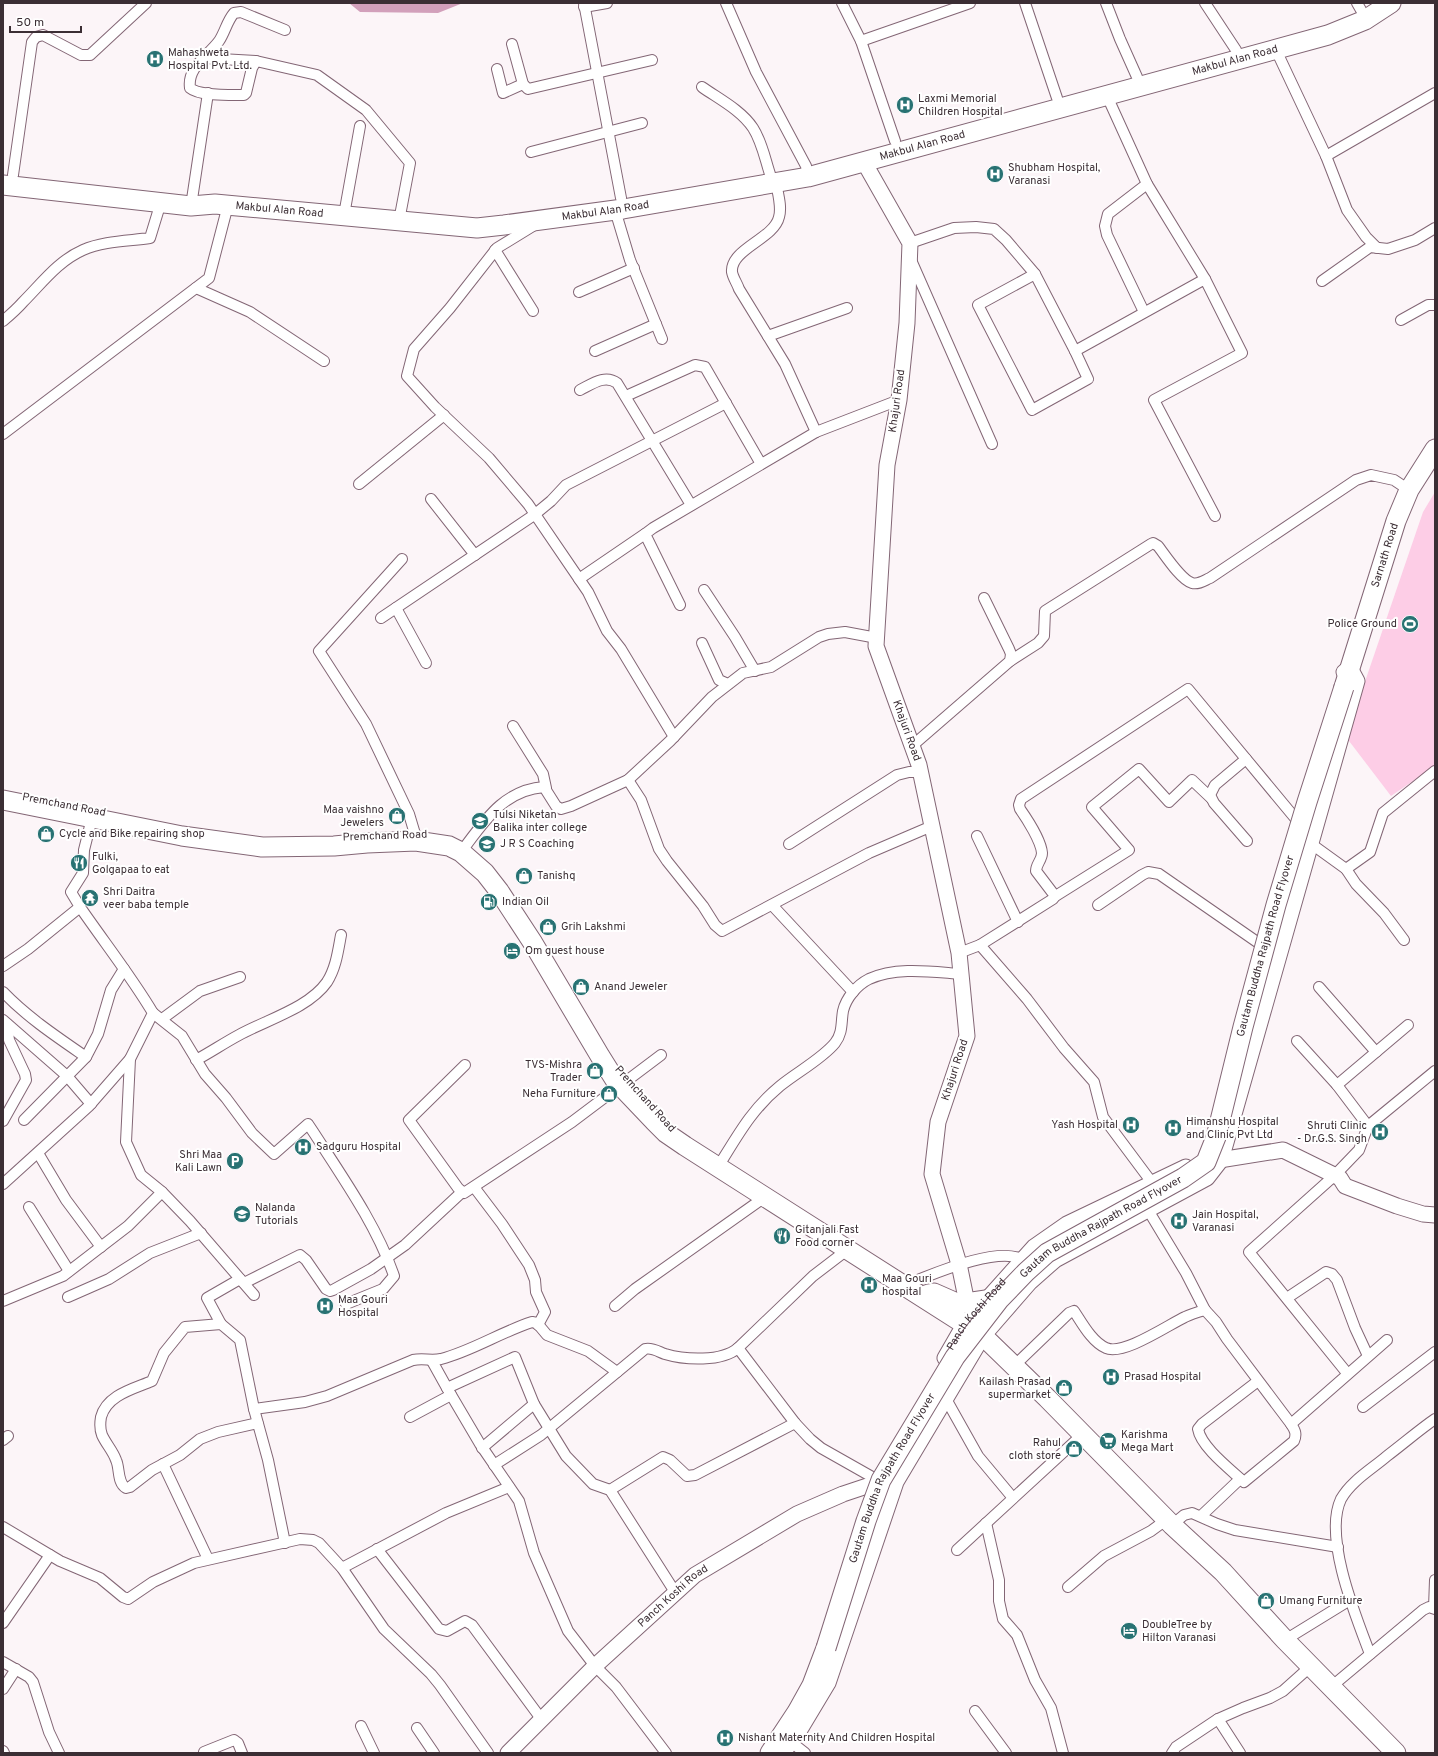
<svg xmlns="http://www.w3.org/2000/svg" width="1438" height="1756" font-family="Overpass,sans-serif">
  <rect width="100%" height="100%" fill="#fcf5f8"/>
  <path fill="#fdcde6" d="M1435 492V766L1391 796 1346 737 1423 512Z"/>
  <path fill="#d2a0bb" d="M349 3H463L438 13 360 12Z"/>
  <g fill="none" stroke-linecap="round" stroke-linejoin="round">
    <defs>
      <g id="street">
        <path d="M584 3 621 198"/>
        <path d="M726 3 756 72 806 166 808 177"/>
        <path d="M842 3 861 41 895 141"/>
        <path d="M1025 3 1057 98"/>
        <path d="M1106 3 1120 39 1137 77"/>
        <path d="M1205 3 1236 50"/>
        <path d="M1357 3 1361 10"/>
        <path d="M584 7 607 3"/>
        <path d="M285 30 241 12 234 13C227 21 225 32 219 41 208 56 187 67 190 88 199 96 231 95 244 95L246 93 252 68 256 61 317 75 366 110 410 163 399 221"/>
        <path d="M861 41 970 3"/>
        <path d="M512 44 523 84 528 89 652 60"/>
        <path d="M1276 50 1326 156 1347 210 1366 237 1377 248"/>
        <path d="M203 58 256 61"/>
        <path d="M497 69 503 93 523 84"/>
        <path d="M702 87C719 99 741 110 753 128 762 142 765 159 770 174"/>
        <path d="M1107 96 1147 184 1205 279"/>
        <path d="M531 152 642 123"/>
        <path d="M1326 156 1435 93"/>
        <path d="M13 175 32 42 36 37 43 35 81 55H90L146 3"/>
        <path d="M776 183C778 194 782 207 779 217 774 239 730 249 732 272 733 278 737 283 739 289L785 364 816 432"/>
        <path d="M191 206 208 93"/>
        <path d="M615 210 630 260 662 339"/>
        <path d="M344 215 360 126"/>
        <path d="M533 226 497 248 450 308 414 349 407 376 435 407 489 458 528 504 588 592 607 631 621 649 674 737"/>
        <path d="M910 243 954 228 976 227 994 229 1006 240 1035 274 1075 351 1205 279 1242 353 1154 400 1215 516"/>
        <path d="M495 250 533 311"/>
        <path d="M911 260 992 444"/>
        <path d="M1035 274 978 305 1032 410 1088 379 1075 351"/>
        <path d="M1322 281 1370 247 1388 249 1415 240 1435 228"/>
        <path d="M196 288 250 312 324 361"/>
        <path d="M579 292 634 268"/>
        <path d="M1144 312 1107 235 1105 226 1108 214 1147 184"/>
        <path d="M1401 320 1428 305H1435"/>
        <path d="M3 321C10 315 17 309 23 302 42 283 58 261 83 250 103 241 128 241 150 238L161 202"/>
        <path d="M768 336 847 308"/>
        <path d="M595 351 656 324"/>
        <path d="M580 390C592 384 605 374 617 383L691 505"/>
        <path d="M626 396 695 365 705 367 761 464"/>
        <path d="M3 434 209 278 228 205"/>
        <path d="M359 484 444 415"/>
        <path d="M431 499 475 555"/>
        <path d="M402 559 319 651 366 724 409 814 415 834"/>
        <path d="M579 579 645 534"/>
        <path d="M704 590 735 637 755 671"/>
        <path d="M680 605 645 534 653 528 816 432 899 400"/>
        <path d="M396 608 426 663"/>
        <path d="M381 618 534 515 551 501 566 485 726 403"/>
        <path d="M702 643 719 680 728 684"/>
        <path d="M1010 661 1038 643 1044 636 1045 611 1151 544 1153 543 1158 546C1165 555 1181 580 1192 583 1199 585 1205 580 1210 578L1356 480 1371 475 1394 480 1409 490"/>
        <path d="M513 726 543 774 546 788"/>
        <path d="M912 746 1010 661 1011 654 1009 649 984 598"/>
        <path d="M1246 759 1215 785 1210 795 1214 803 1247 841"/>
        <path d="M628 780 641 800 659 849 667 861 703 906 715 925 722 931 869 853 932 826"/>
        <path d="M977 836 1018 922"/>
        <path d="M1308 839 1310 843 1346 869 1356 884 1384 913 1404 940"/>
        <path d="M789 844 897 775 909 772H920"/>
        <path d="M461 852C484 822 503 790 544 787L556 806 561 809 571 806 628 780 670 741 712 697 743 673 771 667 819 637 828 634 845 632 877 638"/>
        <path d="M1346 869 1370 852 1383 813 1435 771"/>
        <path d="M1054 897 1129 850 1092 807 1139 769 1169 802 1192 780 1211 798"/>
        <path d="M772 905 853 992"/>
        <path d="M1098 905 1142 875 1148 872 1159 874 1260 944"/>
        <path d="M80 907C104 942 131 976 153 1013L130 1059 126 1142 141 1175 162 1192 190 1221 254 1295"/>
        <path d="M980 945 1053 899 1055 896 1036 871C1036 864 1042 860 1042 853 1041 841 1027 819 1020 809L1019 805 1021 799 1188 689 1295 818 1300 826"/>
        <path d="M959 953 980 945 1027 999 1064 1048 1094 1082 1103 1117 1150 1180 1154 1188"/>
        <path d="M3 966 28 949 80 907 71 892 83 873 84 850 93 814"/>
        <path d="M1319 987 1376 1052"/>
        <path d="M3 992C27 1017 57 1037 86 1057"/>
        <path d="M153 1013 182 1036 205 1074 226 1098 252 1133 274 1154 308 1124 314 1133C343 1178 377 1226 394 1276L383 1289 346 1304"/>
        <path d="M162 1019 200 991 240 977"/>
        <path d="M3 1020 67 1076 91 1104"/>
        <path d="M1297 1041 1337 1085 1368 1126 1359 1150 1334 1176 1249 1252 1347 1373"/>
        <path d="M196 1060C211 1052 224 1043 239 1035 266 1020 309 1008 327 982 336 968 338 951 341 935"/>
        <path d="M465 1065 409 1120 458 1188 464 1193 572 1122 661 1055"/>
        <path d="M1337 1085 1408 1025"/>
        <path d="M24 1120 86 1057 98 1034 111 990 124 969"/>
        <path d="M3 1121 26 1080 25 1074 9 1040 7 1024"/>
        <path d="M1368 1126 1435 1071"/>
        <path d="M38 1153 66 1200 101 1247"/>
        <path d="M718 1167C738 1135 751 1110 780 1086 797 1072 822 1059 835 1043 843 1033 841 1022 843 1011 846 998 857 985 869 979 897 966 933 972 962 974"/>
        <path d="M3 1184 89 1106 130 1059"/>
        <path d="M474 1187 502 1224 529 1265 535 1280 536 1292 545 1312 538 1325"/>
        <path d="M29 1207 69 1271"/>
        <path d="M1148 1210 1186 1273 1205 1310"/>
        <path d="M244 1283 300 1255 306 1260 326 1289 330 1291 333 1290 371 1269 405 1245 462 1192"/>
        <path d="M903 1286C928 1276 1004 1242 1026 1262"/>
        <path d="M68 1297 109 1279 150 1253 201 1233"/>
        <path d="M1287 1298 1326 1272 1332 1274 1337 1280 1355 1328 1368 1356"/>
        <path d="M3 1301 63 1276 128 1226 162 1192"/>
        <path d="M615 1306 635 1289 765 1197"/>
        <path d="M221 1324 207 1298 240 1279"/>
        <path d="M738 1348 813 1276 847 1250"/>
        <path d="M432 1361 447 1388"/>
        <path d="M1014 1366 1069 1313 1074 1311C1082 1323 1092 1342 1106 1348 1123 1356 1168 1325 1185 1317 1191 1314 1198 1312 1205 1310L1216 1322 1227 1339 1291 1424C1295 1430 1297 1434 1294 1441L1244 1482C1230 1469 1201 1447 1198 1429L1202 1424 1258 1381"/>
        <path d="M946 1399 978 1456 1013 1498"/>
        <path d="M1363 1407 1435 1352"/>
        <path d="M254 1409 305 1402 327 1396 413 1360C423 1358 431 1361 441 1359 472 1351 501 1332 532 1322L537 1323 547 1335 588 1351 617 1372"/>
        <path d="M410 1417 451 1395"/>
        <path d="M258 1423 218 1432 200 1439 180 1455 152 1470 130 1487 126 1488C117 1483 120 1468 116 1460 113 1451 106 1444 102 1435 100 1430 100 1423 101 1417 107 1395 133 1389 152 1381L164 1353 185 1327 221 1324 240 1340 254 1409 268 1460 285 1543"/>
        <path d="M1291 1424 1387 1340"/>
        <path d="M3 1440 8 1436"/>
        <path d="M482 1448 534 1404"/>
        <path d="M163 1464 208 1559"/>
        <path d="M494 1465 541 1435 645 1349C652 1347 659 1352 665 1354 685 1360 722 1362 738 1348L795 1423 810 1439 821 1448 874 1478"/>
        <path d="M610 1490 663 1457 670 1460 687 1476 695 1475 795 1423"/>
        <path d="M1201 1516 1240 1479"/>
        <path d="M986 1523 999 1580V1601L1003 1619 1017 1635 1035 1680 1051 1708 1063 1753"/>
        <path d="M1172 1525 1184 1515 1192 1513 1217 1524 1235 1530 1338 1547"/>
        <path d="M3 1527 60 1561 100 1578 123 1597 128 1599 153 1582 194 1563 300 1539 313 1540 319 1543 342 1568 384 1629 431 1674 440 1685 488 1753"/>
        <path d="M377 1549 439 1629 447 1631 465 1621 472 1625 542 1720"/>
        <path d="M957 1550 1083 1434"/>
        <path d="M342 1568 446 1513 509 1487"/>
        <path d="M1068 1587 1104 1556 1151 1531 1166 1520"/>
        <path d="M1434 1608 1435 1580"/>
        <path d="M3 1623 50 1555"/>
        <path d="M1285 1640 1350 1600"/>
        <path d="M1370 1654C1356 1617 1323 1537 1341 1499 1351 1481 1372 1469 1387 1456 1403 1444 1419 1430 1435 1419"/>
        <path d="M3 1662 29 1677 33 1682 49 1732 59 1753"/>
        <path d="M1331 1687 1423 1610 1429 1607 1435 1609"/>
        <path d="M3 1689 16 1669"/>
        <path d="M975 1711 1006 1753"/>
        <path d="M1218 1719 1240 1753"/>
        <path d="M361 1726 374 1753"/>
        <path d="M417 1728 434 1753"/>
        <path d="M791 1742 805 1753"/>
        <path d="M3 1751 4 1753"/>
        <path d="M204 1752 234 1740 238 1743 242 1753"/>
        <path d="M666 1753 616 1687 595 1666 568 1631 534 1553 519 1501 480 1444 447 1388 515 1357 534 1404 566 1456 593 1484 610 1490 675 1592"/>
        <path d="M1172 1753 1176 1747 1218 1719 1243 1708 1270 1698 1283 1691 1311 1666"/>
      </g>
      <g id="secondary">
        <path id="s1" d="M864 162 910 243 907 323 899 400 887 465 876 646 919 765 959 953 967 1036 938 1122 932 1174 959 1264 967 1303"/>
        <path d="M1213 1161 1283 1150 1340 1178 1345 1186 1397 1206 1423 1214 1435 1215"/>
        <path id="s2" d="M945 1358 964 1325 1034 1247 1067 1224 1186 1167"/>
        <path id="s3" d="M508 1753 595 1666 695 1575 797 1514 843 1494 870 1485 889 1483"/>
        <path d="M783 1753 801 1728 828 1683 896 1482 983 1336 1030 1282 1055 1260 1207 1178 1221 1160 1357 681 1350 668 1344 672"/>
      </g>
      <g id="highway">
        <path id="s4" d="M3 185 191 206 215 204 477 228 504 225 623 209 808 177 1328 35 1365 20 1391 3"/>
        <path id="s5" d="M1344 687 1396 521 1409 490 1435 449"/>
        <path d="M3 800 182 836 262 847 334 846 367 843 416 841 449 846 461 852 485 873 499 891 533 943 600 1056 615 1080 654 1121 666 1133 685 1146 983 1336 1047 1398 1172 1525 1223 1572 1285 1640 1396 1753"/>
        <path d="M928 1294 934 1293 959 1304 986 1300"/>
        <path d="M770 1753 797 1712 812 1685 826 1648"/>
      </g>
    </defs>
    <use href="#street" stroke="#836675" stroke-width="12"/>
    <use href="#secondary" stroke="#836675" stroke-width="17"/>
    <use href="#highway" stroke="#836675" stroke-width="21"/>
    <use href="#street" stroke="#fff" stroke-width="10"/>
    <use href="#secondary" stroke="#fff" stroke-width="15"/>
    <use href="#highway" stroke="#fff" stroke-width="19"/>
    <defs>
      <g id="highway-bridge">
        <path id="s6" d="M826 1648 866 1521 881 1480 955 1357 999 1300 1026 1272 1047 1253 1183 1178 1206 1162 1216 1137 1243 1027 1276 905 1307 802 1344 687"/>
      </g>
    </defs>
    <use href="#highway-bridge" stroke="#836675" stroke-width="21" stroke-linecap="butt"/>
    <use href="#highway-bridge" stroke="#fff" stroke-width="19"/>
  </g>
  <defs>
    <symbol id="hospital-disc" viewBox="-11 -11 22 22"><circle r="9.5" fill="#287273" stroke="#fff"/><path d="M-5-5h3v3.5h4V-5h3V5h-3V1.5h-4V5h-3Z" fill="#fff"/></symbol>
    <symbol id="stadium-disc" viewBox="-11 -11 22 22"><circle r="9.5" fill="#287273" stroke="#fff"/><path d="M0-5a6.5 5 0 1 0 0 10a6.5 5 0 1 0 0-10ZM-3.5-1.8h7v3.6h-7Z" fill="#fff"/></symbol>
    <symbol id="shop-disc" viewBox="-11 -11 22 22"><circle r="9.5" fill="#287273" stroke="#fff"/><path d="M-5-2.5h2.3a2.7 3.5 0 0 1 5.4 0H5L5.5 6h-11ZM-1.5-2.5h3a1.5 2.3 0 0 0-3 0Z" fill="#fff"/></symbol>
    <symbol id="university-disc" viewBox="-11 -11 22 22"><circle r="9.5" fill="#287273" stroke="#fff"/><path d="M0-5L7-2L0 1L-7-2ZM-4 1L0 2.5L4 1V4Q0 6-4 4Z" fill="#fff"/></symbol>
    <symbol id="school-disc" viewBox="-11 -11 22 22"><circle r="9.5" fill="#287273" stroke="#fff"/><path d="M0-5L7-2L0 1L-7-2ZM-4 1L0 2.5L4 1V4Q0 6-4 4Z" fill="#fff"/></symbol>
    <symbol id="restaurant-disc" viewBox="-11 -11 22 22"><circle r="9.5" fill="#287273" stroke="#fff"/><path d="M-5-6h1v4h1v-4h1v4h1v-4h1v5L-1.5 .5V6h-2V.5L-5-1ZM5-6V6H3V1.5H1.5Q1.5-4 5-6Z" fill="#fff"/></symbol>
    <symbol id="temple-disc" viewBox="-11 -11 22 22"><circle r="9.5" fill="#287273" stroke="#fff"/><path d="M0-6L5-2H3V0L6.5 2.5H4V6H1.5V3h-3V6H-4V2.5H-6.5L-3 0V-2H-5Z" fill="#fff"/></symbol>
    <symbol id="fuel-disc" viewBox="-11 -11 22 22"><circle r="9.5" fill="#287273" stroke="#fff"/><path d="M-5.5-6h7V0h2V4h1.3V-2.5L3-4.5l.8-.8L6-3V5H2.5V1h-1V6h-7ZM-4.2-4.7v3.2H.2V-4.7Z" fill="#fff"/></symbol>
    <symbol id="hotel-disc" viewBox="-11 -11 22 22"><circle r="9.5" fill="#287273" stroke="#fff"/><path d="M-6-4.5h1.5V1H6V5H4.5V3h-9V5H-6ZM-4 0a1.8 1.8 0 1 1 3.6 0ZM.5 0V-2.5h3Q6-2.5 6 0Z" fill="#fff"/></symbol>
    <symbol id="parking-disc" viewBox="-11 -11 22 22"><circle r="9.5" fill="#287273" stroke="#fff"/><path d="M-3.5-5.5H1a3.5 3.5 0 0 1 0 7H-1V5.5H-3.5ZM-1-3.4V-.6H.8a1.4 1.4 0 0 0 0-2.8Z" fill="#fff"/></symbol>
    <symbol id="supermarket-disc" viewBox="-11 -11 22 22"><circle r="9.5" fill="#287273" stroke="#fff"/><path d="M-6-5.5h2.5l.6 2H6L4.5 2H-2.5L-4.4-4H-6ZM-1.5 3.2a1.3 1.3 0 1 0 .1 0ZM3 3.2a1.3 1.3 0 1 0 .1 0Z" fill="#fff"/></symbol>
  </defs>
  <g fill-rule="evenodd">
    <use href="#hospital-disc" x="145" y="49" width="20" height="20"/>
    <use href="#hospital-disc" x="895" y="95" width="20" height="20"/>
    <use href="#hospital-disc" x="985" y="164" width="20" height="20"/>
    <use href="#stadium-disc" x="1400" y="614" width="20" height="20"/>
    <use href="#shop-disc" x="387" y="806" width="20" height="20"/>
    <use href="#university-disc" x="470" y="811" width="20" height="20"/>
    <use href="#shop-disc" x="36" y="824" width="20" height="20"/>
    <use href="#school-disc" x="477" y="834" width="20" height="20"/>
    <use href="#restaurant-disc" x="69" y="853" width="20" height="20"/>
    <use href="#shop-disc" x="514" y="866" width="20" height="20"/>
    <use href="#temple-disc" x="80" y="888" width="20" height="20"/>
    <use href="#fuel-disc" x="479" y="892" width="20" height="20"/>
    <use href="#shop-disc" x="538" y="917" width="20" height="20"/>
    <use href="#hotel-disc" x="502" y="941" width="20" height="20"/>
    <use href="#shop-disc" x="571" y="977" width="20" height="20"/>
    <use href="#shop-disc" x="585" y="1061" width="20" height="20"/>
    <use href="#shop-disc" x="599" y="1084" width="20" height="20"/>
    <use href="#hospital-disc" x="1121" y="1115" width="20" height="20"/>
    <use href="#hospital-disc" x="1163" y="1118" width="20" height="20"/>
    <use href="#hospital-disc" x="1370" y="1122" width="20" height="20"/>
    <use href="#hospital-disc" x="293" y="1137" width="20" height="20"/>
    <use href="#parking-disc" x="225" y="1151" width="20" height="20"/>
    <use href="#school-disc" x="232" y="1204" width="20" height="20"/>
    <use href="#hospital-disc" x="1169" y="1211" width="20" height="20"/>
    <use href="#restaurant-disc" x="772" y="1226" width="20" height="20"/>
    <use href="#hospital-disc" x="859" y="1275" width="20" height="20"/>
    <use href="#hospital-disc" x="315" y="1296" width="20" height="20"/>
    <use href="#hospital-disc" x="1101" y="1367" width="20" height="20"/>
    <use href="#shop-disc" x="1054" y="1378" width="20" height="20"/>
    <use href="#supermarket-disc" x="1098" y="1431" width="20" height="20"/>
    <use href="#shop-disc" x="1064" y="1439" width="20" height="20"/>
    <use href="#shop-disc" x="1256" y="1591" width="20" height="20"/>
    <use href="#hotel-disc" x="1119" y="1621" width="20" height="20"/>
    <use href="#hospital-disc" x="715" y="1728" width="20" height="20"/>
  </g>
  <g text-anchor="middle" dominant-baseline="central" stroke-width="4" stroke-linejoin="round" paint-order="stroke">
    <g font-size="11" fill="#3b2e34" stroke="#fff" text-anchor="start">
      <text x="168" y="53">Mahashweta<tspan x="168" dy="13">Hospital Pvt. Ltd.</tspan></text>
      <text x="918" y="99">Laxmi Memorial<tspan x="918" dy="13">Children Hospital</tspan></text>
      <text x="1008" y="168">Shubham Hospital,<tspan x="1008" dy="13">Varanasi</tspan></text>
      <text x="1397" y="624" text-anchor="end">Police Ground</text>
      <text x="384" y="810" text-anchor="end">Maa vaishno<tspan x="384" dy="13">Jewelers</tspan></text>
      <text x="493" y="815">Tulsi Niketan<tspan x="493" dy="13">Balika inter college</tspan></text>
      <text x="59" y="834">Cycle and Bike repairing shop</text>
      <text x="500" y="844">J R S Coaching</text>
      <text x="92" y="857">Fulki,<tspan x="92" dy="13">Golgapaa to eat</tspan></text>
      <text x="537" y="876">Tanishq</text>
      <text x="103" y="892">Shri Daitra<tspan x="103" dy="13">veer baba temple</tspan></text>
      <text x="502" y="902">Indian Oil</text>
      <text x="561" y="927">Grih Lakshmi</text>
      <text x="525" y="951">Om guest house</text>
      <text x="594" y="987">Anand Jeweler</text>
      <text x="582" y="1065" text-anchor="end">TVS-Mishra<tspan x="582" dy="13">Trader</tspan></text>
      <text x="596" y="1094" text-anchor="end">Neha Furniture</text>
      <text x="1186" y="1122">Himanshu Hospital<tspan x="1186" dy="13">and Clinic Pvt Ltd</tspan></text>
      <text x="1118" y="1125" text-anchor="end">Yash Hospital</text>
      <text x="1367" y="1126" text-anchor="end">Shruti Clinic<tspan x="1367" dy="13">- Dr.G.S. Singh</tspan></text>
      <text x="316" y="1147">Sadguru Hospital</text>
      <text x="222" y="1155" text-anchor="end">Shri Maa<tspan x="222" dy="13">Kali Lawn</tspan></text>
      <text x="255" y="1208">Nalanda<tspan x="255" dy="13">Tutorials</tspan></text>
      <text x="1192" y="1215">Jain Hospital,<tspan x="1192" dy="13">Varanasi</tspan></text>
      <text x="795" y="1230">Gitanjali Fast<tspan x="795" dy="13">Food corner</tspan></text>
      <text x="882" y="1279">Maa Gouri<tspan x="882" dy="13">hospital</tspan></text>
      <text x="338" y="1300">Maa Gouri<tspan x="338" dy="13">Hospital</tspan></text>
      <text x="1124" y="1377">Prasad Hospital</text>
      <text x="1051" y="1382" text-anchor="end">Kailash Prasad<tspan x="1051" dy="13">supermarket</tspan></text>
      <text x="1121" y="1435">Karishma<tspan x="1121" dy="13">Mega Mart</tspan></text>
      <text x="1061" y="1443" text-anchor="end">Rahul<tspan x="1061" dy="13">cloth store</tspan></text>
      <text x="1279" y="1601">Umang Furniture</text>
      <text x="1142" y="1625">DoubleTree by<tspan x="1142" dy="13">Hilton Varanasi</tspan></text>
      <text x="738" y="1738">Nishant Maternity And Children Hospital</text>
    </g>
    <g font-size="11" fill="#3b2e34" stroke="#fff">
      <text stroke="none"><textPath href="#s4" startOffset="1254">Makbul Alan Road</textPath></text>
      <text stroke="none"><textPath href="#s4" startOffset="930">Makbul Alan Road</textPath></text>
      <text stroke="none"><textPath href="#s4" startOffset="278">Makbul Alan Road</textPath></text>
      <text stroke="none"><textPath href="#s4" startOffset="606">Makbul Alan Road</textPath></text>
      <text transform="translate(897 401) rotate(-82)">Khajuri Road</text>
      <text stroke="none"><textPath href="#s5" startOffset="138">Sarnath Road</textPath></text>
      <text stroke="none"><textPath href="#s1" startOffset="588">Khajuri Road</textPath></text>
      <text transform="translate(64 805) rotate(11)">Premchand Road</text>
      <text transform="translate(385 836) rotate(-2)">Premchand Road</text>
      <text stroke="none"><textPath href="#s6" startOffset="867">Gautam Buddha Rajpath Road Flyover</textPath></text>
      <text transform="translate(955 1070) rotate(-72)">Khajuri Road</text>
      <text transform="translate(645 1099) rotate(48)">Premchand Road</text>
      <text stroke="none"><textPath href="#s6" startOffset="519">Gautam Buddha Rajpath Road Flyover</textPath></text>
      <text stroke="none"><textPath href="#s2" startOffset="54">Panch Koshi Road</textPath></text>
      <text stroke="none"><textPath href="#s6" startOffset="183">Gautam Buddha Rajpath Road Flyover</textPath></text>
      <text stroke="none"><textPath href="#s3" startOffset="228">Panch Koshi Road</textPath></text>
    </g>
  </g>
  <rect width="1438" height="1756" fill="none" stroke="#3b2e34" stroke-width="8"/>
  <path d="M10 26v6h71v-6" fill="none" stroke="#3b2e34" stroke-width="2"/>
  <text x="16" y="26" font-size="12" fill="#3b2e34" stroke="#ffffff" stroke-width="3" paint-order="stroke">50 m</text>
</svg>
